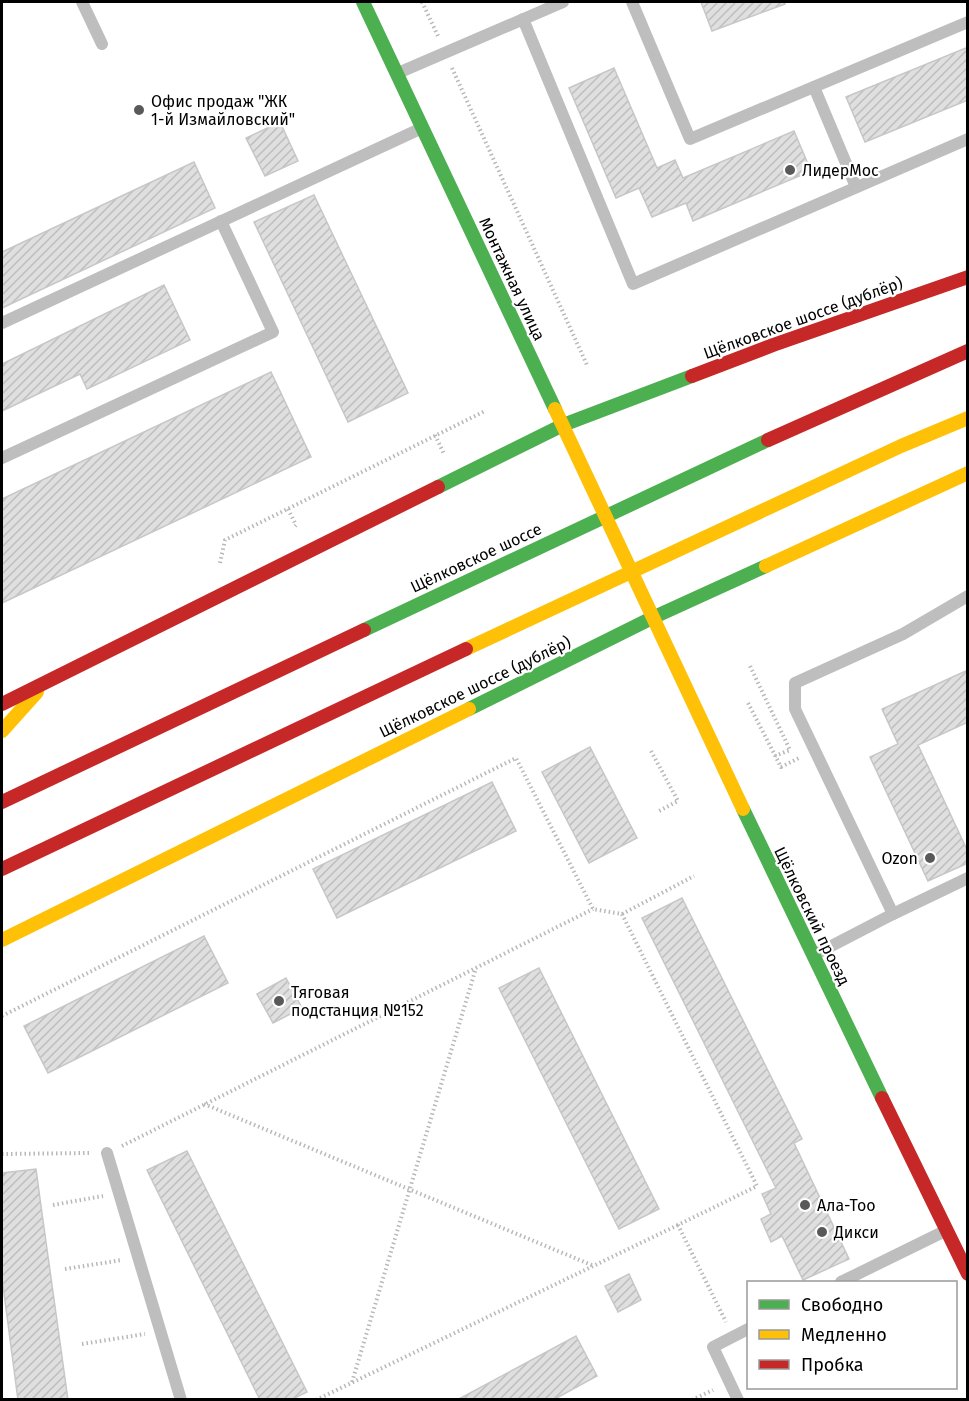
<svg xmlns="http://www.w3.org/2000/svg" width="969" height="1401" font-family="'Fira Sans',sans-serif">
  <defs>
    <pattern id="building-hatch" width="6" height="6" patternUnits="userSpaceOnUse" patternTransform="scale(1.5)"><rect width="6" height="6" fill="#dfdfdf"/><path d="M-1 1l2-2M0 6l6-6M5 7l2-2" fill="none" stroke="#bebebe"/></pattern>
  </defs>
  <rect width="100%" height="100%" fill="#fff"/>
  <g fill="url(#building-hatch)" stroke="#c7c7c7" stroke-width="1.5">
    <path d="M701 2H784L785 4 712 31Z"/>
    <path d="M968 47V100L865 142 846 97Z"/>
    <path d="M614 68 657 168 675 160 683 178 794 131 811 171 693 221 686 203 652 217 639 188 616 198 569 88Z"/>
    <path d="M280 122 298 161 265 176 246 138Z"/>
    <path d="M194 162 215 208 2 308V252Z"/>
    <path d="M314 195 408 393 348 422 254 222Z"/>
    <path d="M164 285 190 340 87 389 80 374 2 411V364Z"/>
    <path d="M271 372 311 457 2 603V499Z"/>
    <path d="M968 670V722L918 745 968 852V863L928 881 870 757 898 744 882 709Z"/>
    <path d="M590 747 637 838 589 863 542 772Z"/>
    <path d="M492 782 516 831 337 918 313 869Z"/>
    <path d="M682 898 802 1139 794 1143 849 1259 803 1280 782 1236 771 1242 761 1219 771 1214 762 1194 776 1188 642 918Z"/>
    <path d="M204 936 228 983 48 1073 24 1026Z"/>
    <path d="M539 968 659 1209 619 1229 499 988Z"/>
    <path d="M286 978 302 1008 273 1023 257 994Z"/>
    <path d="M187 1151 307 1392 291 1400H260L147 1170Z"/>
    <path d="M36 1169 41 1206 68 1400H18L2 1278V1173Z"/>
    <path d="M629 1274 641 1300 618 1312 605 1286Z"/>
    <path d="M576 1336 597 1376 553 1400H457Z"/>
  </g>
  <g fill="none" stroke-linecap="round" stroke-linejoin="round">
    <g stroke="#b9b9b9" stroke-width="4" stroke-dasharray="1.5 3" stroke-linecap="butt">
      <path d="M422 2 438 36"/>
      <path d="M452 68 587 365"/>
      <path d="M435 435 444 454"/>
      <path d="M288 509 296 525 295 526"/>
      <path d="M220 563 225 540 485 411"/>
      <path d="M750 666 790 750 775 756"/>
      <path d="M748 703 781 767 799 758"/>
      <path d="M651 751 678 801 659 811"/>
      <path d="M622 914 694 876"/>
      <path d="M2 1016 516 758 593 909 622 914 757 1186 678 1225 726 1322"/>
      <path d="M204 1104 594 1266"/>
      <path d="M122 1146 593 909"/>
      <path d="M2 1154 89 1153"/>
      <path d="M53 1205 103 1196"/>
      <path d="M65 1269 122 1260"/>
      <path d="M82 1344 145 1334"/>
      <path d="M352 1382 476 968"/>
      <path d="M316 1400 678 1225"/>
      <path d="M692 1400 713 1390"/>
    </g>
    <g stroke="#bebebe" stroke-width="12">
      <path d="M82 2 102 44"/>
      <path d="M632 2 690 139 968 22"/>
      <path d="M523 19 633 284 968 139"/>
      <path d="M398 73 563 2"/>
      <path d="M814 87 856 187"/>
      <path d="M2 323 422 128"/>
      <path d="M2 458 273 332 221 221"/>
      <path d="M893 914 968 878"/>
      <path d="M814 955 893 914 795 709V683L903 634 968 596"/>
      <path d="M107 1153 181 1400"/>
      <path d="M841 1282 945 1231"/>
      <path d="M738 1400 713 1347 748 1329"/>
    </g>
    <g stroke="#4caf50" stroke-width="14">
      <path d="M363 2 555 409"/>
      <path d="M438 487 563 425 692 376"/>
      <path d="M364 630 768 440"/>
      <path d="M469 709 652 618 766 566"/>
      <path d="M743 809 882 1098"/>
    </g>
    <g stroke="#ffc107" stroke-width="14">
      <path d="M555 409 743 809"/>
      <path d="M766 566 968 473"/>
      <path d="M466 649 901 446 968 418"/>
      <path d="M2 731 37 692"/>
      <path d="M2 940 469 709"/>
    </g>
    <g stroke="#c62828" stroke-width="14">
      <path d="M692 376 773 345 968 277"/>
      <path d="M768 440 968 351"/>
      <path d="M2 704 438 487"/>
      <path d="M2 802 364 630"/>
      <path d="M2 869 466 649"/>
      <path d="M882 1098 968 1274"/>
    </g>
  </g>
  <g fill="#595959" stroke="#fff" stroke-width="2">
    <circle cx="139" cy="110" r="6"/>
    <circle cx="790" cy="170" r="6"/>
    <circle cx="930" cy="858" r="6"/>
    <circle cx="279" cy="1001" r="6"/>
    <circle cx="805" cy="1205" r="6"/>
    <circle cx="822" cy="1232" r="6"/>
  </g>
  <g text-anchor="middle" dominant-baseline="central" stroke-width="4.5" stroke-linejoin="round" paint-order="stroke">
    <g font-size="16" fill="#000" stroke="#fff" text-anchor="start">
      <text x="151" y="101">Офис продаж "ЖК<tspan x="151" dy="18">1-й Измайловский"</tspan></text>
      <text x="802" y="170">ЛидерМос</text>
      <text x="918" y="858" text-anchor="end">Ozon</text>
      <text x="291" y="992">Тяговая<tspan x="291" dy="18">подстанция №152</tspan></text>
      <text x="817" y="1205">Ала-Тоо</text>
      <text x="834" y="1232">Дикси</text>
    </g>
    <g font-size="16" fill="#000" stroke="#fff">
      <text transform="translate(512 279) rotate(65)">Монтажная улица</text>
      <text transform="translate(803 318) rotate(-20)">Щёлковское шоссе (дублёр)</text>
      <text transform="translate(476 558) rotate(-25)">Щёлковское шоссе</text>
      <text transform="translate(475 687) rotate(-26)">Щёлковское шоссе (дублёр)</text>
      <text transform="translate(812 916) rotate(64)">Щёлковский проезд</text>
    </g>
  </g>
  <rect width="969" height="1401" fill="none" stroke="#000000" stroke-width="6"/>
  <rect x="747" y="1281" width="210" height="108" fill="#ffffff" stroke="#999999" stroke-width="1.5"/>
  <rect x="759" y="1300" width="30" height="9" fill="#4caf50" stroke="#999999" stroke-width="1.5"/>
  <text x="801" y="1311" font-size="18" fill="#000000">Свободно</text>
  <rect x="759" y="1330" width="30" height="9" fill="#ffc107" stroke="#999999" stroke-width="1.5"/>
  <text x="801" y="1341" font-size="18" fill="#000000">Медленно</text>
  <rect x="759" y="1360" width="30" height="9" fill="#c62828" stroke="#999999" stroke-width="1.5"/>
  <text x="801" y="1371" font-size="18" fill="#000000">Пробка</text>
</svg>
